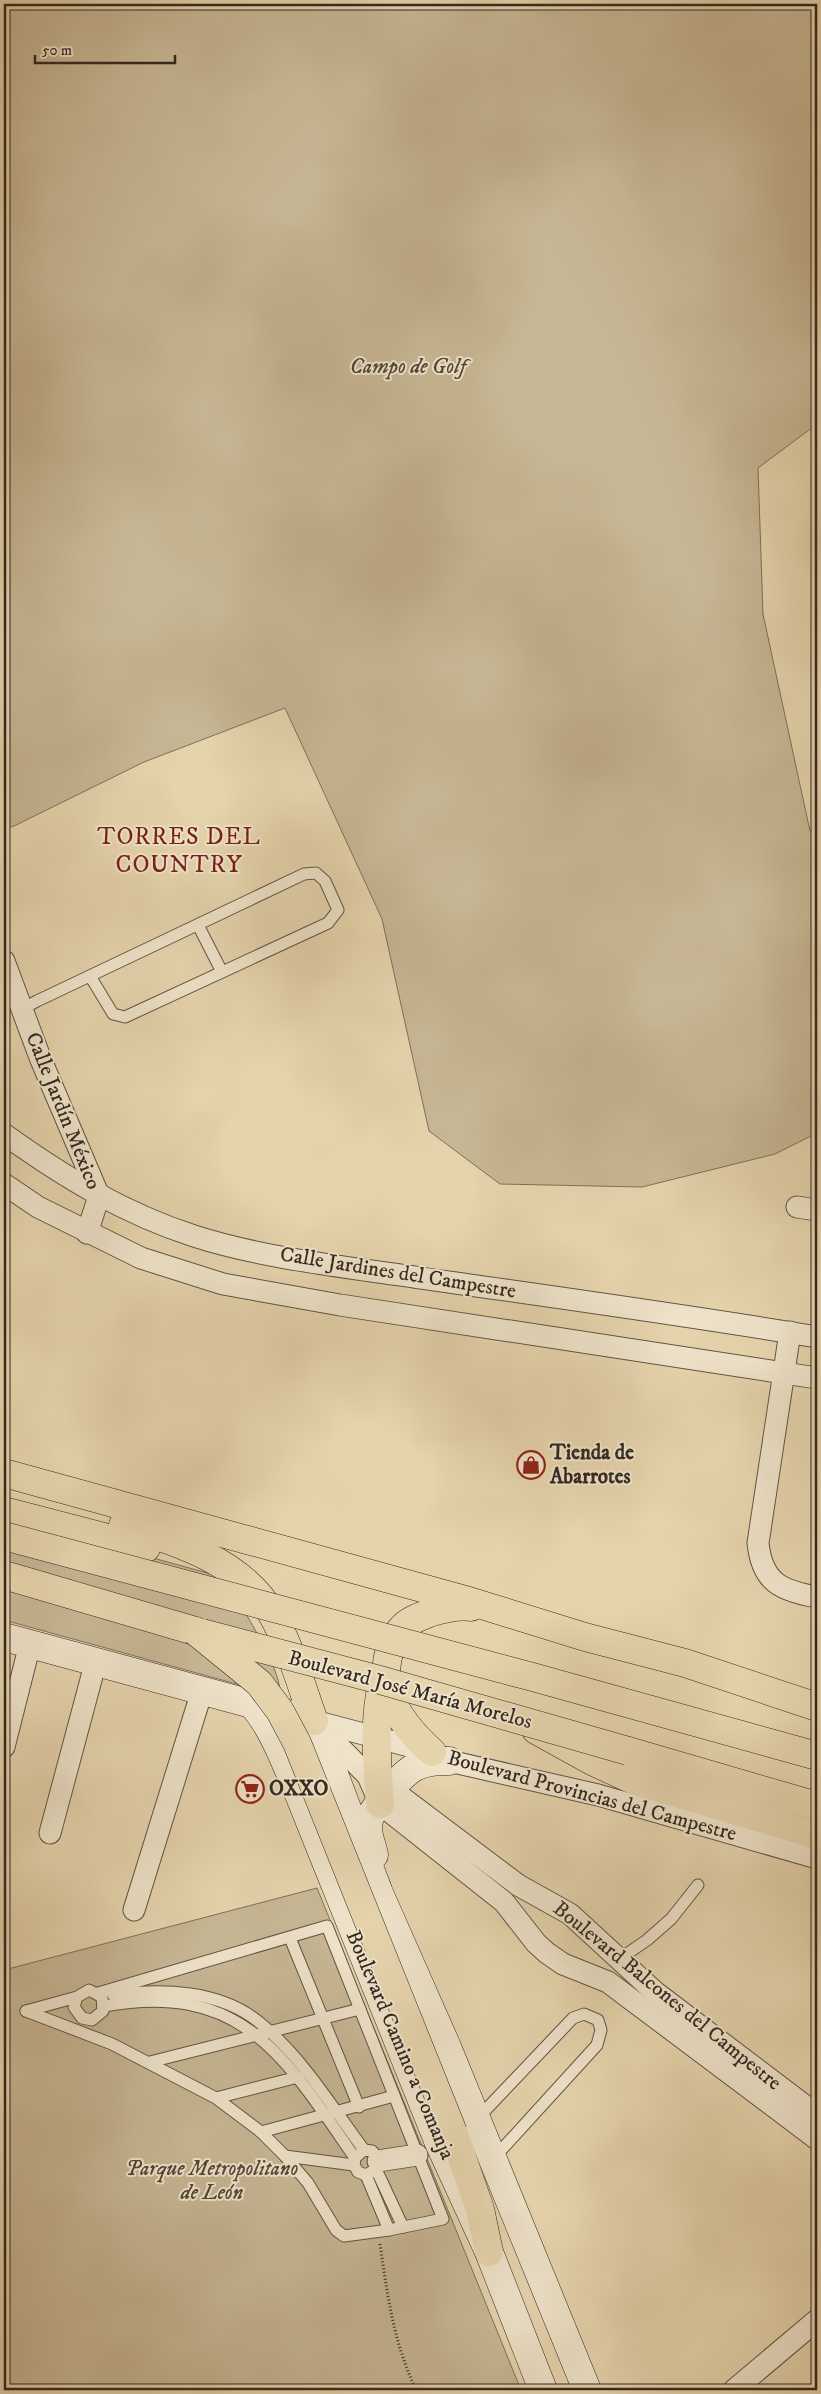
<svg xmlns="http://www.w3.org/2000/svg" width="821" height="2394" font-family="'IM FELL DW Pica',serif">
  <rect width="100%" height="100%" fill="#e5d3ac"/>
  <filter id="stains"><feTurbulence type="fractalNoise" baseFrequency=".004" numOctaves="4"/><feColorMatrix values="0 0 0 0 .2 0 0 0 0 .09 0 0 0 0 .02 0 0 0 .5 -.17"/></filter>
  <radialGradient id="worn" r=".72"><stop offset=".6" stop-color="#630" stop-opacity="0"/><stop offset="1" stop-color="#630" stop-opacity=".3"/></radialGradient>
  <g fill="#c7b694" stroke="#7d705a">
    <path d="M4 4H817V424L758 468 763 614 810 831 817 828V1133L775 1154 642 1187 500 1184 429 1131 382 919 285 708 144 762 12 827 4 822Z"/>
    <path d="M4 1517 222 1577C238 1600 281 1667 280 1693L273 1694 4 1620Z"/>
    <path d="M317 1888 521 2390H4V1970Z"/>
  </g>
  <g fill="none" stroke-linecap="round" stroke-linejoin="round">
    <defs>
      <g id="lane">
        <path d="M198 925 222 972"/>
        <path d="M22 1009 37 1001 304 874 316 873 325 881 338 910 328 923 125 1017 113 1014 90 976"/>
        <path d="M290 1938 359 2107"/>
        <path d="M618 1960 647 1940 671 1919 698 1885"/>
        <path d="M113 1995C161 1988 221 1990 260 2023 302 2057 332 2107 364 2150"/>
        <path d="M104 2006C243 1981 285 2057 355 2158L354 2165 358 2172 366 2175 376 2169 377 2157 372 2151 364 2150 355 2158"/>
        <path d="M26 2011 112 2044 216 2098 261 2132 285 2156 308 2183 336 2230 344 2236 389 2230 443 2219 327 1926 98 1993"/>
        <path d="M26 2011 77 1997 89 1990 102 1997 103 2011 92 2020 82 2018 74 2007 77 1997"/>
        <path d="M150 2062 360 2009"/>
        <path d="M216 2098 298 2077"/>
        <path d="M477 2119 573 2018 584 2014 598 2020 601 2030 597 2045 493 2159"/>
        <path d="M261 2132 394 2096"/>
        <path d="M285 2156 354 2165"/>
        <path d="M376 2169 403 2227"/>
        <path d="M366 2175 389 2230"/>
      </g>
      <g id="street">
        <path d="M4 961 41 1060 99 1196 87 1233"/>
        <path d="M4 1134C64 1177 123 1213 194 1236 266 1259 347 1267 421 1278 553 1297 686 1315 817 1337"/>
        <path d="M4 1184 38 1207 141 1258 223 1284 340 1305 817 1378"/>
        <path d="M797 1207 817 1210"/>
        <path d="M790 1332 758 1543C762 1582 781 1591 817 1597"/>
        <path d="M314 1721 432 1752 449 1761 598 1795 817 1858"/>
        <path d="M318 1725 368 1776 380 1804 504 1902 536 1943 547 1953 563 1964 608 1982 817 2139"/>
        <path d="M4 1747 30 1644"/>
        <path d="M380 1781 518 1885 570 1914 655 1992 817 2115"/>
        <path d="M50 1833 96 1661"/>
        <path d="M134 1910 202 1691"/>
        <path d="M378 2161 417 2155"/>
        <path d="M734 2390 817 2320"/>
      </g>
      <g id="secondary">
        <path d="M4 1637 314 1721 379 1893 447 2047 587 2390"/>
        <path d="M251 1703C271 1725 282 1755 294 1782L439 2143 489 2252 543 2390"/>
        <path d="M374 1855C372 1843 365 1832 369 1820 373 1807 403 1773 415 1767 426 1761 438 1761 449 1761"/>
      </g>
      <g id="primary">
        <path d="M4 1473 469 1601 585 1637 685 1663 817 1707"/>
        <path d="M4 1511 146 1548"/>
        <path d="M123 1525C176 1541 243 1562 272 1614 291 1648 301 1685 314 1721"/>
        <path d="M4 1575 195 1631"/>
        <path d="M536 1730 592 1761 633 1780 817 1835"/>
        <path d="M628 1751 817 1806"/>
        <path d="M432 1752C414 1736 397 1717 389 1693 382 1673 388 1643 402 1628 409 1620 420 1617 429 1613 442 1609 458 1605 471 1607"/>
        <path d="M380 1804C377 1764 373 1719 383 1680"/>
        <path d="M453 2132 480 2209 489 2252"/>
      </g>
    </defs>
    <use href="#lane" stroke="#605444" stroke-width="13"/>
    <use href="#street" stroke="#605444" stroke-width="23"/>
    <use href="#secondary" stroke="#332921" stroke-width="29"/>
    <use href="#primary" stroke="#332921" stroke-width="29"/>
    <path stroke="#332921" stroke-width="3" stroke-dasharray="1 2.5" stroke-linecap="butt" d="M380 2244C388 2298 393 2340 416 2390"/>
    <use href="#lane" stroke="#eee2c9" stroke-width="11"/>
    <use href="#street" stroke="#eee2c9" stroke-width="21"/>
    <use href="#secondary" stroke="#eee2c9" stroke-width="28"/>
    <use href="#primary" stroke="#e5d3ac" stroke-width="28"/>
    <defs>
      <g id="primary-bridge">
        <path d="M4 1536 529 1676 817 1756"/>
        <path d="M195 1631 259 1683 280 1711 297 1743 453 2132"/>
        <path d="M202 1633 380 1680 628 1751"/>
      </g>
    </defs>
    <use href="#primary-bridge" stroke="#332921" stroke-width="29" stroke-linecap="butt"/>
    <use href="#primary-bridge" stroke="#e5d3ac" stroke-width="28"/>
  </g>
  <defs>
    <symbol id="shop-ring" viewBox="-11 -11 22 22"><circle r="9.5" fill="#eee2c9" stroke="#8f2418" stroke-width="1.5"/><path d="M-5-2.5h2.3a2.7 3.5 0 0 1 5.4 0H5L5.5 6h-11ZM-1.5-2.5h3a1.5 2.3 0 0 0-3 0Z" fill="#8f2418"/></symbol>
    <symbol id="supermarket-ring" viewBox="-11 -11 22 22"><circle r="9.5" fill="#eee2c9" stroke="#8f2418" stroke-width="1.5"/><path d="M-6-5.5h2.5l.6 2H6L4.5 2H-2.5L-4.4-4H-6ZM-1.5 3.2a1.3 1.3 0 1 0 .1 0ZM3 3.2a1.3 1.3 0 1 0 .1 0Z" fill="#8f2418"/></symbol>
  </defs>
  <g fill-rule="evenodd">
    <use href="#shop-ring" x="515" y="1449" width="32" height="32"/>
    <use href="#supermarket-ring" x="234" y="1773" width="32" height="32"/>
  </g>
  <g text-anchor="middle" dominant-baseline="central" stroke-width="4" stroke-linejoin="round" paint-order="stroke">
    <g font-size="21" font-style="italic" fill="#514538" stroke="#eee2c9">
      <text x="408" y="367">Campo de Golf</text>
      <text x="212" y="2169">Parque Metropolitano<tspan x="212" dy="24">de León</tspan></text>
    </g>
    <g font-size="21" fill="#332921" stroke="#eee2c9">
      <text transform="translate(63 1111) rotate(68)">Calle Jardín México</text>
      <text transform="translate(398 1273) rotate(9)">Calle Jardines del Campestre</text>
      <text transform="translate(410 1690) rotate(15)">Boulevard José María Morelos</text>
      <text transform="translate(592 1796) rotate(15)">Boulevard Provincias del Campestre</text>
      <text transform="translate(667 1996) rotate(39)">Boulevard Balcones del Campestre</text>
      <text transform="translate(400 2045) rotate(67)">Boulevard Camino a Comanja</text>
    </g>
    <g font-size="21" font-weight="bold" fill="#332921" stroke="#eee2c9" text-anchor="start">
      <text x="550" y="1453">Tienda de<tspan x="550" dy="24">Abarrotes</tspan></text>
      <text x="269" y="1789">OXXO</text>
    </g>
    <g font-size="24" letter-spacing="1" fill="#7a1f14" stroke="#eee2c9">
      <text x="179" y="837">TORRES DEL<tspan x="179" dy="28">COUNTRY</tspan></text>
    </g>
  </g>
  <rect width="821" height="2394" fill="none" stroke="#e5d3ac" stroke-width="20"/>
  <rect x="5" y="5" width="811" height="2384" fill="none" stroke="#332921" stroke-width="2.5"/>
  <rect x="10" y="10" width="801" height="2374" fill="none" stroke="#332921"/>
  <path d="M35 55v8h140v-8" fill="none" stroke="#332921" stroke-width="2.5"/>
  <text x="42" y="55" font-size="15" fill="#332921" stroke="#eee2c9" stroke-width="4" paint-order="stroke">50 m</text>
  <rect width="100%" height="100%" filter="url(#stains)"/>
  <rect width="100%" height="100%" fill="url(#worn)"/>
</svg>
